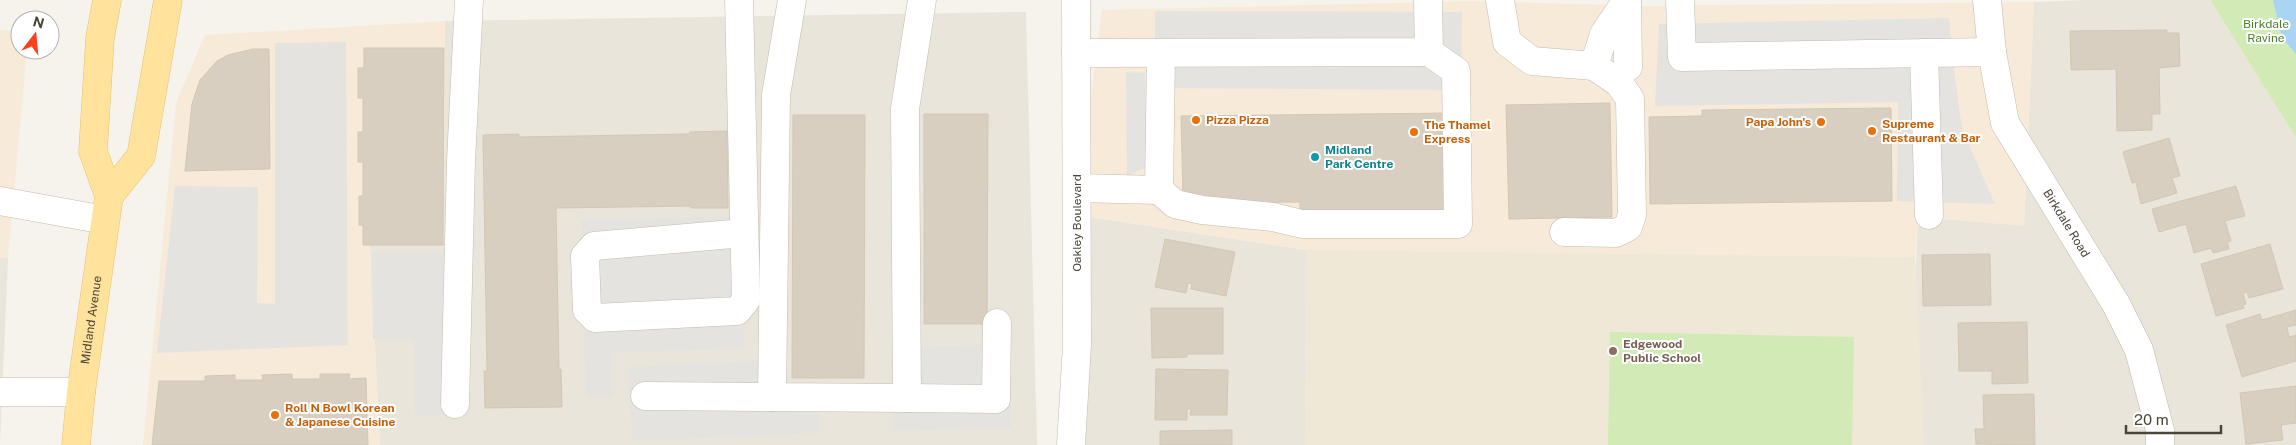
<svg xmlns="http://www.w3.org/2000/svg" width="2296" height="445" font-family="'Public Sans',sans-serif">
  <rect width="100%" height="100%" fill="#f6f3ec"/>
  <g fill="#eae5da">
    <path d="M2085 0H2210L2296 138V445H1908L1918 217 2024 225 2034 2Z"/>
    <path d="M1026 12 1037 445H380L370 245 444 238 445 21Z"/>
    <path d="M1076 215 1307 250 1306 445H1070Z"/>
    <path d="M0 258H8L0 445Z"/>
  </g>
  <g fill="#f7ead8">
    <path d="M1475 1 1642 6 2034 2 2024 226 1918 217 1915 257 1307 250 1076 215 1102 10Z"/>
    <path d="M445 21 444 239 370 246 380 445H143L176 103 205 35Z"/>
    <path d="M0 30 20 31V50H27L8 258H0Z"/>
  </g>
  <path fill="#efe8d6" d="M1307 250 1915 257 1924 445H1306Z"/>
  <g fill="#d2eab5">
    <path d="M2210 0H2296V138Z"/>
    <path d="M1610 332 1854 337 1852 445H1608Z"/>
  </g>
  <g fill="#e5e3e0">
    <path d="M1155 11 1462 12 1461 90 1155 88Z"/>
    <path d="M1949 18 1952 54 1962 129 1995 204 1897 201 1898 102 1655 106 1659 24Z"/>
    <path d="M346 42 348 345 157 353 175 186 258 187 257 303 275 304V43Z"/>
    <path d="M1126 72 1145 73 1148 167 1127 176Z"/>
    <path d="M741 216 745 349 612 352 613 397H586L581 220Z"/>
    <path d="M465 252 467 416H415L414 339H373L371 253Z"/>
    <path d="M1010 345 1011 428 893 431 891 347Z"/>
    <path d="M776 360 778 387 818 386 821 433 632 441 628 367Z"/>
  </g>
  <path fill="#a9d4f2" d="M2273 0H2296V54L2282 38Z"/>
  <g fill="#d8cfc1" stroke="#d3c7b4">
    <path d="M2167 30V33H2179L2180 66 2159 68 2160 114H2152V130L2117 131 2116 69 2071 70 2070 31Z"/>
    <path d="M364 48H444L443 245H363V225H359V196H363V162H358V132H363V98H358V68H364Z"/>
    <path d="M253 49H269L270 169 185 171 192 104 200 80 217 61 228 55Z"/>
    <path d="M1610 103 1612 217 1509 219 1506 105Z"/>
    <path d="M1891 108 1892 201 1650 204 1649 117 1702 116V110Z"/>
    <path d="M1448 113 1449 215 1300 217V202L1205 203 1183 198 1181 116Z"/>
    <path d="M924 114H988L987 324H924Z"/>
    <path d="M793 115H865L864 378H792Z"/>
    <path d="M727 131 728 208H691V206L556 208 559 369H561L562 407 485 408 484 371H487L483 135 519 134V137L689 134 690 132Z"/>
    <path d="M2169 138 2180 176 2172 178 2177 193 2141 204 2136 182 2132 183 2123 152Z"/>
    <path d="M2236 186 2245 216 2225 221 2231 241 2227 242 2229 249 2213 253 2211 248 2194 253 2186 224 2159 232 2152 209Z"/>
    <path d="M1165 239 1235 252 1226 296 1191 289 1192 284 1188 283 1186 293 1155 287Z"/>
    <path d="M2270 244 2283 289 2249 298 2247 292 2243 293 2246 304 2243 305 2244 308 2216 316 2201 264Z"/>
    <path d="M1990 254 1991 305 1923 306 1922 255Z"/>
    <path d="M1151 308H1223V354H1187V357L1152 358Z"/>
    <path d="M2296 310V325L2287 327 2289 337 2296 335V361L2242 377 2226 325 2260 314 2262 320Z"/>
    <path d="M2027 322 2028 383 1992 384V371H1959L1958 323Z"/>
    <path d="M1156 369 1228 370 1227 415H1190L1191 409H1187V420H1155Z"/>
    <path d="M292 374V379H320V374H350L349 379 366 378 368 445H152L159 381H205V376L235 375V380H263L262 375Z"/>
    <path d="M2296 386V423L2281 425 2283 440 2246 444 2240 393Z"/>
    <path d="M2034 394 2035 445 1976 444 1975 429H1984L1983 395Z"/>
    <path d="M1232 430V445H1160V431Z"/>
  </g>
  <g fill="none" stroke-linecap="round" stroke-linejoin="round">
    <defs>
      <g id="minor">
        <path d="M739 0 746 300 737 311 595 318 587 310 585 256 594 246 744 233"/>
        <path d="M792 0 776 95 772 397 907 398 905 109 922 0"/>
        <path d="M1500 0 1507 42 1532 61 1594 66 1604 34 1627 0"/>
        <path d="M1680 0 1682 57 1992 52"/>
        <path id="s1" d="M1987 0 1992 52 2005 123 2116 304 2139 350 2160 430V445"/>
        <path d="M1627 2 1628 67"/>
        <path d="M1076 53 1429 52 1428 0"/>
        <path d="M1924 53 1929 215"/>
        <path d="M1161 54 1159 190 1175 204 1202 210 1273 217 1302 224H1458L1456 71 1429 52"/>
        <path d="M1077 188 1159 190"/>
        <path d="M0 201 105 220"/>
        <path d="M1564 232 1616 233 1628 227 1632 215 1630 99 1619 83 1594 66"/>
        <path d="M0 392H81"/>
        <path d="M645 396 772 397"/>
        <path d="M907 398 996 399 997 323"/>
        <path d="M455 404 461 161 469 0"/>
        <path d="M1071 445 1077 345 1076 0"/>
      </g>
      <g id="major">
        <path d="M109 196 141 156 168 0"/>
        <path id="s2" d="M76 445 81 392 109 196 93 151 100 38 107 0"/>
      </g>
    </defs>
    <use href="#minor" stroke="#c2bbae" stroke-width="29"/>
    <use href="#major" stroke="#e6c16a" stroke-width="29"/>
    <use href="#minor" stroke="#fff" stroke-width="28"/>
    <use href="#major" stroke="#ffe39c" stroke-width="28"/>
  </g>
  <g fill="#e8710a" stroke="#fff" stroke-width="2">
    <circle cx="1196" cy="120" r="5"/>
    <circle cx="1821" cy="122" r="5"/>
    <circle cx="1872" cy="131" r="5"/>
    <circle cx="1414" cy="132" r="5"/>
    <circle cx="275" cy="415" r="5"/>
  </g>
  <circle fill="#0f9aa8" stroke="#fff" stroke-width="2" cx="1315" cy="157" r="5"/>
  <circle fill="#8d6e63" stroke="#fff" stroke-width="2" cx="1613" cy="351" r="5"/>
  <g text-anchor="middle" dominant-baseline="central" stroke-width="4" stroke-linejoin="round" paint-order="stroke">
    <g font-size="12" fill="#4a7f2a" stroke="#fff">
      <text x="2266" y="24">Birkdale<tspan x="2266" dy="14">Ravine</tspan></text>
    </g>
    <g font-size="12" font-weight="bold" fill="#c56008" stroke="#fff" text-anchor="start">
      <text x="1206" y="120">Pizza Pizza</text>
      <text x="1811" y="122" text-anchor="end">Papa John's</text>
      <text x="1882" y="124">Supreme<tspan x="1882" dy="14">Restaurant &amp; Bar</tspan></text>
      <text x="1424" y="125">The Thamel<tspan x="1424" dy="14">Express</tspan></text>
      <text x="285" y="408">Roll N Bowl Korean<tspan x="285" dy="14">&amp; Japanese Cuisine</tspan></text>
    </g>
    <g font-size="12" font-weight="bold" fill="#0d838f" stroke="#fff" text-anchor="start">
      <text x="1325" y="150">Midland<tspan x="1325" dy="14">Park Centre</tspan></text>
    </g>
    <g font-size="12" fill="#4b4439" stroke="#fff">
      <text transform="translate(1077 223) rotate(-90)">Oakley Boulevard</text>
      <text stroke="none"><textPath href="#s1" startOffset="242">Birkdale Road</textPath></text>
      <text stroke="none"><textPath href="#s2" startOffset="126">Midland Avenue</textPath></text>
    </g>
    <g font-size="12" font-weight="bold" fill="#785e54" stroke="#fff" text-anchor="start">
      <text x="1623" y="344">Edgewood<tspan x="1623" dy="14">Public School</tspan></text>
    </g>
  </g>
  <g transform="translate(35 35) rotate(16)"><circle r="24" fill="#ffffff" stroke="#b7b4b0"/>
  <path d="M0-4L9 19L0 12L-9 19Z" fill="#fc3f1d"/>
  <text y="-8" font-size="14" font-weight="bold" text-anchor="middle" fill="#4b4439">N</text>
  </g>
  <path d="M2126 425v8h95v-8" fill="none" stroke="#4b4439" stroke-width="2.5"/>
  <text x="2134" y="425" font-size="15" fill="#4b4439" stroke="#ffffff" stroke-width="4" paint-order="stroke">20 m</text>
</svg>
